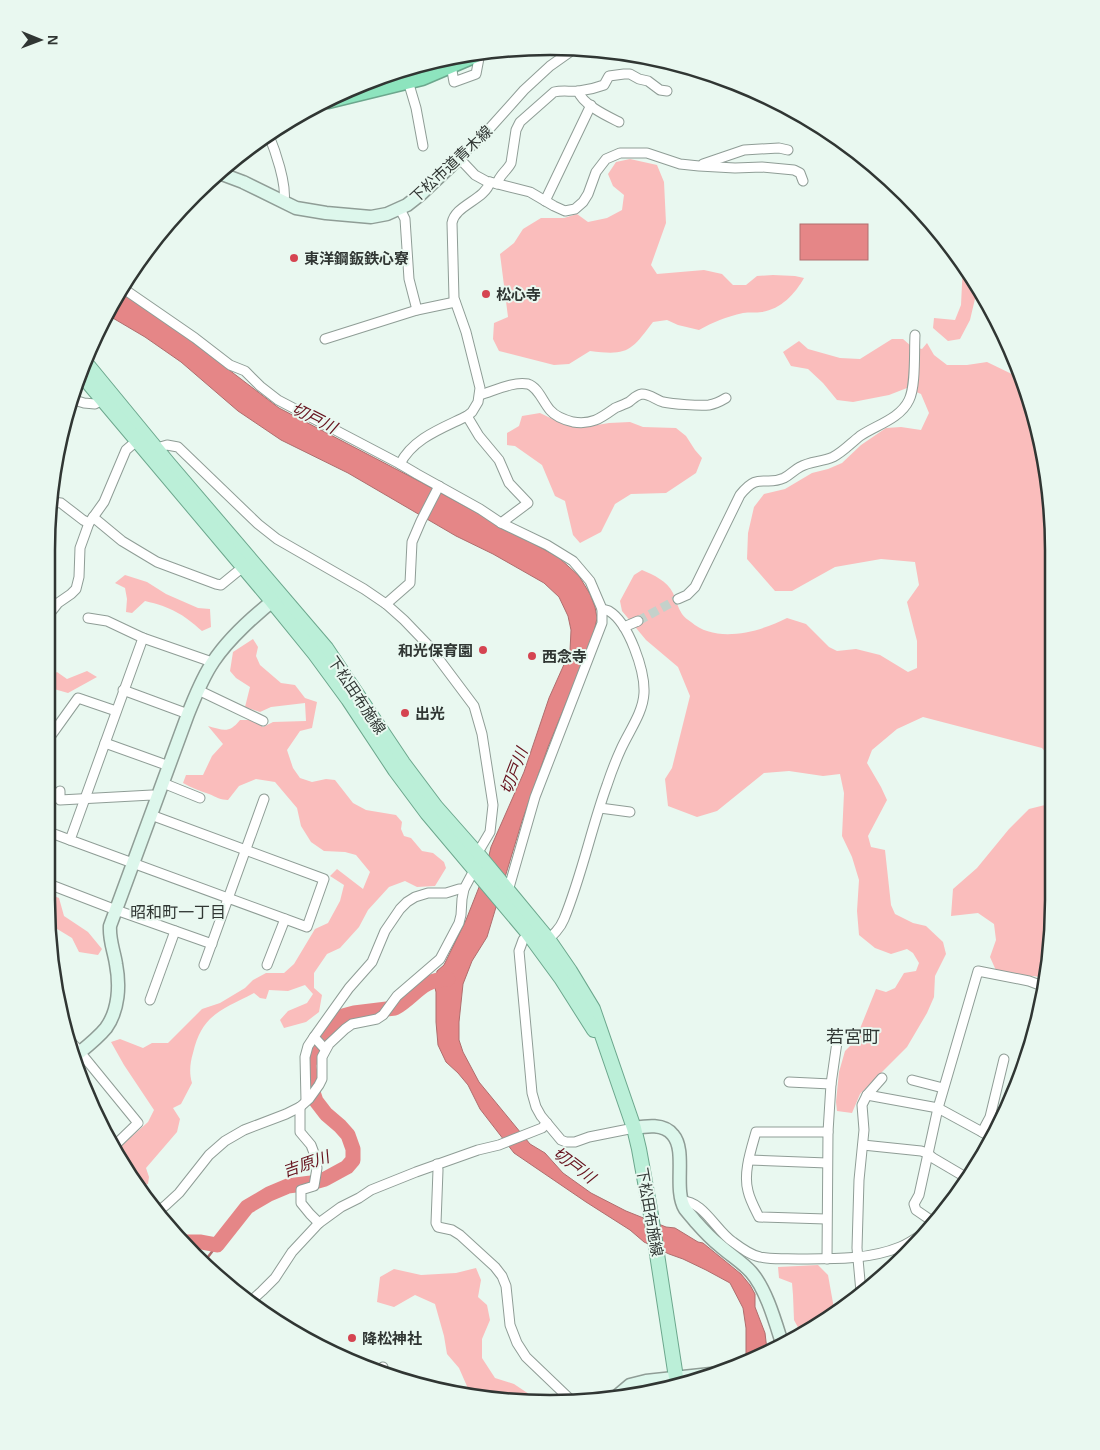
<svg xmlns="http://www.w3.org/2000/svg" width="1100" height="1450" font-family="Helvetica,'Noto Sans JP',sans-serif">
  <rect width="100%" height="100%" fill="#e9f8f0"/>
  <g fill="#fabdbc">
    <path d="M630 159 657 165 664 182 666 223 651 265 657 274 704 270 722 274 733 285H746L757 276 773 275 795 276 804 278C795 294 781 309 762 312 756 313 749 312 743 313 726 317 713 322 699 330L678 325 667 320 653 322C631 351 628 356 590 351L569 364 554 365 499 351 493 339 494 323 508 317 500 254 514 243 523 229 541 218H564L577 214 588 222 607 218 622 210 624 195 613 186 608 174 616 162Z"/>
    <path d="M963 263 969 270 978 286 970 320 960 339 948 341 933 328 934 318 955 320 961 305Z"/>
    <path d="M892 339H903L911 346 922 349 927 343 934 355 947 365H967L987 362 1018 377 1022 381 1049 485V756L1042 748 923 717 897 729 872 750 867 763 881 787 887 800 868 836 871 847 885 850 891 905 895 914 913 923 926 926 943 942 946 954 935 976 934 997 927 1013 907 1047 860 1094 852 1113 837 1111 836 1102 839 1072 845 1051 855 1041 876 989 886 992 895 988 904 973 916 971 919 963 913 953 907 949 891 954 875 948 859 935 857 911 859 880 852 857 842 836 844 793 840 774 823 776 789 771 764 773 717 811 697 817 668 806 665 779 672 768 690 696 678 667 646 640 622 611 620 601 634 575 642 570C654 575 667 581 673 593 676 600 678 608 682 614 684 617 688 620 691 622 716 644 760 632 787 618L806 624 829 647 837 651 856 649 880 655 908 672 917 668V641L907 602 919 585 915 562 881 559 835 567 792 591H775L747 559 748 533 754 507 764 494 785 489 812 473 828 469 842 463 861 445 886 428 901 427 921 430 929 413 921 394 907 388 889 395 853 402 837 400 823 383 808 369 791 366 783 352 799 341 808 349 840 358 860 359Z"/>
    <path d="M540 413 565 425 585 427 609 423 630 422 643 427 676 428 686 436 695 450 702 458 696 473 666 493 631 494 615 504 601 532 580 543 573 535 565 501 555 496 542 465 515 446 507 445V433L519 426 522 416Z"/>
    <path d="M125 575 147 582 166 594 198 608 210 609 211 627 202 631C183 614 171 607 145 601L132 613 126 612 127 599 125 588 115 583Z"/>
    <path d="M253 639 258 647 256 656 260 665 281 683 295 685 305 698 317 702 312 728 300 731 287 750 293 768 300 778 312 782 326 779 335 780 353 803 366 810 396 815 402 822 401 829 404 836 411 838 422 851 433 853 444 862 446 868 435 886 417 887 405 881 389 887 368 910 359 927 340 948 327 954 314 973V988L322 995 319 1012 306 1022 284 1028 280 1020 288 1011 307 1003 313 994 305 985 288 991 269 990 266 999 260 998 254 993C222 1010 202 1014 193 1053 190 1063 189 1073 192 1083L181 1104 173 1108 180 1119 177 1132 146 1168 149 1177 148 1184 137 1186 131 1177 135 1168 119 1153 120 1147 148 1122 154 1110 124 1065 111 1042 120 1039 143 1048 152 1043H168L202 1009 220 1003 245 988 253 980 266 973H284L294 964 315 929 328 923 340 901 344 885 330 876 337 869 363 889 370 872 356 855 345 852 324 851 311 842 301 826 297 808 275 782 256 779 239 786 228 800C221 800 216 797 209 794 200 791 192 788 183 783L186 775H203L212 756 223 744 208 726C223 730 229 734 240 720H252L263 727 273 722 306 721 305 703 271 707 260 712 245 707 250 687 236 678 230 671 233 652Z"/>
    <path d="M87 671 97 677 68 693 54 689 47 699V679L57 672 67 679Z"/>
    <path d="M1049 804V966L1046 978 1033 976 998 975 990 957 996 940 994 924 978 913 951 916 953 889 977 868 1009 829 1029 809Z"/>
    <path d="M46 893 59 898 64 916 88 932 102 949 98 955 79 952 72 938 49 924Z"/>
    <path d="M818 1265 828 1275 835 1314 830 1319 801 1333 794 1320 793 1295 792 1283 779 1278 778 1267Z"/>
    <path d="M476 1268 481 1280 478 1297 487 1305 490 1320 482 1339V1358L495 1378 514 1384 532 1396 534 1399 479 1396 470 1393 459 1368 447 1354 444 1336 435 1304 415 1295 394 1307 377 1302 380 1277 394 1269 421 1275 456 1273Z"/>
  </g>
  <g fill="#e58687" stroke="#af6e6e">
    <rect x="800" y="224" width="68" height="36"/>
    <path d="M119 291 174 328 279 408 415 479 558 557 579 576 590 594 595 607 597 618 593 637 548 747 522 821 487 937 472 961 463 984 459 1022V1040L463 1052 479 1082 530 1144 545 1153 563 1173 591 1193 626 1211 666 1227 675 1228 698 1242 703 1243 741 1274 750 1285 755 1294V1307L765 1333 767 1350 746 1360V1328L743 1308 730 1283 706 1270 683 1259 669 1254 644 1242 630 1230 586 1202 514 1153 480 1109 468 1085 458 1073 446 1062 438 1045 436 1022V992L435 988 437 971 444 965 466 920 485 872 491 847 524 772 549 698 570 651 571 630 568 616 559 597 544 583 493 554 456 536 348 473 281 440 238 411 181 362 145 337 106 314Z"/>
  </g>
  <g fill="none" stroke-linecap="round" stroke-linejoin="round">
    <path stroke="#af6e6e" stroke-width="2.5" d="M201 1261 208 1257 217 1245"/>
    <path stroke="#e58687" stroke-width="15" d="M184 1242H201L217 1245 247 1207 269 1194 288 1186 311 1183 325 1179 347 1167 353 1160V1149L348 1135 340 1126 326 1114 316 1101 311 1086 309 1065 314 1048 326 1030 343 1016 354 1013 395 1008C415 997 421 979 448 979"/>
    <path stroke="#c4d1ca" stroke-width="9" stroke-dasharray="9 4.5" stroke-linecap="butt" d="M638 621 678 599"/>
    <defs>
      <g id="street">
        <path d="M574 49 550 66 524 90 490 128 459 158 475 175 486 181 530 192 554 206 565 211 575 209 583 202 588 194 596 172 606 159 620 153H647L680 164 699 166 735 168 762 167 794 170 800 173 803 181"/>
        <path d="M451 65 454 82 476 74 480 53"/>
        <path d="M408 81 416 108 423 146"/>
        <path d="M578 91C583 105 607 116 619 122"/>
        <path d="M268 133C275 150 287 184 284 202"/>
        <path d="M703 164 744 150 779 148 788 150"/>
        <path d="M497 184C499 175 507 171 511 163L516 130 520 122 554 92C563 90 571 92 579 91 588 90 596 88 604 85L609 76 624 74H630L639 79 648 81 660 90 667 91"/>
        <path d="M545 201 591 105"/>
        <path d="M400 209 405 219 409 279 417 310"/>
        <path d="M121 287 195 338 230 365 245 371 260 386 278 400 400 464 417 474 480 509 501 523 547 545 573 561 590 581 602 609V623L535 797 508 891"/>
        <path d="M325 339 417 310 455 302"/>
        <path d="M480 395C494 391 513 381 528 384 538 387 543 402 550 410 555 416 565 420 573 422 592 425 601 418 615 408 620 406 625 404 629 402 633 399 636 395 642 394 650 394 656 400 663 402 673 404 699 406 709 405 715 404 721 401 726 398"/>
        <path d="M71 399 84 403 95 404 105 398"/>
        <path d="M467 416 479 436 499 460 509 483 528 503 501 523"/>
        <path d="M400 464C413 438 443 428 467 416L472 412 478 402 480 388 466 332 454 298 452 223C455 205 485 200 490 182"/>
        <path d="M50 504 53 502 61 503 83 520 89 523"/>
        <path d="M93 517 122 541 157 562 216 584 221 585 243 567"/>
        <path d="M678 599 687 595 695 587 740 495C759 471 764 487 784 478 790 475 794 470 800 467 810 461 822 462 833 457 843 452 851 443 860 436 876 425 900 419 909 400 916 386 914 353 915 335"/>
        <path d="M386 604 410 583 412 542 421 521 439 486"/>
        <path d="M47 617 58 603 71 594 76 589 79 577 80 548 89 523 104 502 126 450 140 438"/>
        <path d="M88 618 107 621 143 638 212 662"/>
        <path d="M624 627 638 621"/>
        <path d="M143 638 70 840 307 927 324 879 151 815"/>
        <path d="M123 690 188 714"/>
        <path d="M198 690 263 721"/>
        <path d="M50 737 78 698 116 711"/>
        <path d="M105 743 169 766"/>
        <path d="M163 783 200 798"/>
        <path d="M60 791V800L152 795 158 797"/>
        <path d="M600 808 630 812"/>
        <path d="M46 831 70 840"/>
        <path d="M46 883 116 910 212 944"/>
        <path d="M531 930 523 940 519 951 532 1093 536 1107 541 1116 561 1140 566 1142H575L589 1137 634 1128"/>
        <path d="M545 942C553 935 560 929 564 919 582 875 591 829 607 785 611 773 616 760 621 749 629 731 643 713 644 693 645 671 629 623 609 611 607 610 604 610 602 609"/>
        <path d="M204 965 264 799"/>
        <path d="M267 965 285 919"/>
        <path d="M150 1000 175 931"/>
        <path d="M66 1036 80 1052 138 1123 112 1148"/>
        <path d="M325 1049 314 1037 349 988 372 962 385 931 400 909 407 902 415 897 428 893H446L459 889H464"/>
        <path d="M912 1080 943 1088"/>
        <path d="M789 1082 831 1084"/>
        <path d="M867 1095 938 1108 993 1138"/>
        <path d="M306 1101 305 1057 308 1046 314 1037"/>
        <path d="M300 1107V1132L311 1145 314 1153 317 1168 314 1186 301 1190V1203L310 1214 319 1223"/>
        <path d="M982 1132 990 1117 1004 1059"/>
        <path d="M863 1145 921 1151 927 1153 933 1158 967 1178"/>
        <path d="M749 1160 827 1163"/>
        <path d="M437 1164 438 1170 436 1223 438 1227 452 1230 460 1235 495 1267 502 1276 506 1286 510 1325 517 1343 526 1357 573 1402"/>
        <path d="M681 1201C703 1200 716 1231 733 1242 741 1248 750 1255 760 1257 772 1260 786 1258 798 1259 832 1259 868 1260 900 1247 912 1242 922 1234 933 1227"/>
        <path d="M156 1213 166 1205 179 1193 209 1155 225 1141 244 1130 286 1114 300 1107 309 1099 319 1085 322 1079V1057L329 1044 345 1029 352 1024 377 1019 383 1015 397 996 440 959 459 923 461 915 462 899 464 889 472 874 477 854 490 832 493 805 482 734 474 706 429 646 404 620 386 604 364 589 277 539 258 524 178 447 167 445 157 448"/>
        <path d="M826 1219 759 1217C755 1209 750 1200 748 1191 743 1173 751 1150 756 1132H828"/>
        <path d="M935 1223 916 1210 914 1204 919 1195 938 1108 978 971 1029 981 1045 987"/>
        <path d="M827 1259 828 1132 831 1084 837 1042"/>
        <path d="M861 1292 857 1248 859 1180 864 1130 862 1105 867 1095 882 1078"/>
        <path d="M251 1301 262 1291 275 1278 292 1252 319 1223 341 1207 359 1198 371 1190 416 1172 478 1150 499 1145 542 1128 547 1123"/>
        <path d="M381 1370 383 1367"/>
      </g>
      <g id="secondary">
        <path d="M219 173 243 182 296 208 326 213 371 217 387 214 407 205 421 194 459 158"/>
        <path d="M74 1057C85 1048 97 1039 106 1028 119 1010 120 985 116 964 114 951 109 940 110 926L188 714C195 697 202 678 213 662 228 639 257 613 279 596"/>
        <path d="M634 1128C646 1126 664 1123 673 1135 687 1151 673 1189 685 1209 688 1213 692 1217 695 1221 703 1230 710 1238 719 1245 730 1255 742 1262 751 1272 766 1289 775 1321 782 1343"/>
        <path d="M617 1396 630 1385 646 1381 720 1373"/>
      </g>
      <g id="primary">
        <path d="M85 362 168 463 326 648 403 763 436 807 481 858 548 939 570 971 593 1009 634 1128 639 1149 651 1215 677 1384"/>
        <path d="M81 374 272 601 315 654 348 699 395 770 427 813 528 933 561 978 594 1030"/>
      </g>
      <path id="highway" d="M328 100 422 77 476 54"/>
    </defs>
    <use href="#street" stroke="#8f9d96" stroke-width="11"/>
    <use href="#secondary" stroke="#8f9d96" stroke-width="15"/>
    <use href="#primary" stroke="#6ca78d" stroke-width="16"/>
    <use href="#highway" stroke="#6ca78d" stroke-width="19"/>
    <use href="#street" stroke="#fff" stroke-width="9"/>
    <use href="#secondary" stroke="#ddf7ec" stroke-width="12"/>
    <use href="#primary" stroke="#bbefd8" stroke-width="14"/>
    <use href="#highway" stroke="#8de4be" stroke-width="16"/>
  </g>
  <g fill="#d54451" stroke="#e9f8f0" stroke-width="2">
    <circle cx="294" cy="258" r="5"/>
    <circle cx="486" cy="294" r="5"/>
    <circle cx="483" cy="650" r="5"/>
    <circle cx="532" cy="656" r="5"/>
    <circle cx="405" cy="713" r="5"/>
    <circle cx="352" cy="1338" r="5"/>
  </g>
  <g text-anchor="middle" dominant-baseline="central" stroke-width="4" stroke-linejoin="round" paint-order="stroke">
    <g font-size="15" fill="#303633" stroke="#e9f8f0">
      <text transform="translate(451 164) rotate(-43)">下松市道青木線</text>
      <text transform="translate(357 695) rotate(56)">下松田布施線</text>
      <text transform="translate(650 1212) rotate(80)">下松田布施線</text>
    </g>
    <g font-size="15" font-weight="bold" fill="#303633" stroke="#e9f8f0" text-anchor="start">
      <text x="304" y="258">東洋鋼鈑鉄心寮</text>
      <text x="496" y="294">松心寺</text>
      <text x="473" y="650" text-anchor="end">和光保育園</text>
      <text x="542" y="656">西念寺</text>
      <text x="415" y="713">出光</text>
      <text x="362" y="1338">降松神社</text>
    </g>
    <g font-size="16" font-style="italic" fill="#65101b" stroke="#e9f8f0">
      <text transform="translate(314 418) rotate(27)">切戸川</text>
      <text transform="translate(514 771) rotate(-69)">切戸川</text>
      <text transform="translate(306 1164) rotate(-19)">吉原川</text>
      <text transform="translate(574 1165) rotate(37)">切戸川</text>
    </g>
    <g font-size="16" fill="#303633" stroke="#e9f8f0">
      <text x="178" y="912">昭和町一丁目</text>
    </g>
    <g font-size="18" fill="#303633" stroke="#e9f8f0">
      <text x="853" y="1037">若宮町</text>
    </g>
  </g>
  <path d="M0 0H1100V1450H0ZM550 55H550A495 495 0 0 1 1045 550V900A495 495 0 0 1 550 1395H550A495 495 0 0 1 55 900V550A495 495 0 0 1 550 55Z" fill="#e9f8f0" fill-rule="evenodd"/>
  <path fill="none" stroke="#303633" stroke-width="2.5" d="M550 55H550A495 495 0 0 1 1045 550V900A495 495 0 0 1 550 1395H550A495 495 0 0 1 55 900V550A495 495 0 0 1 550 55Z"/>
  <g transform="translate(40 40) rotate(91)" stroke="#e9f8f0" stroke-width="4" paint-order="stroke">
  <path d="M0-4L9 19L0 12L-9 19Z" fill="#303633"/>
  <text y="-8" font-size="14" font-weight="bold" text-anchor="middle" fill="#303633">N</text>
  </g>
</svg>
